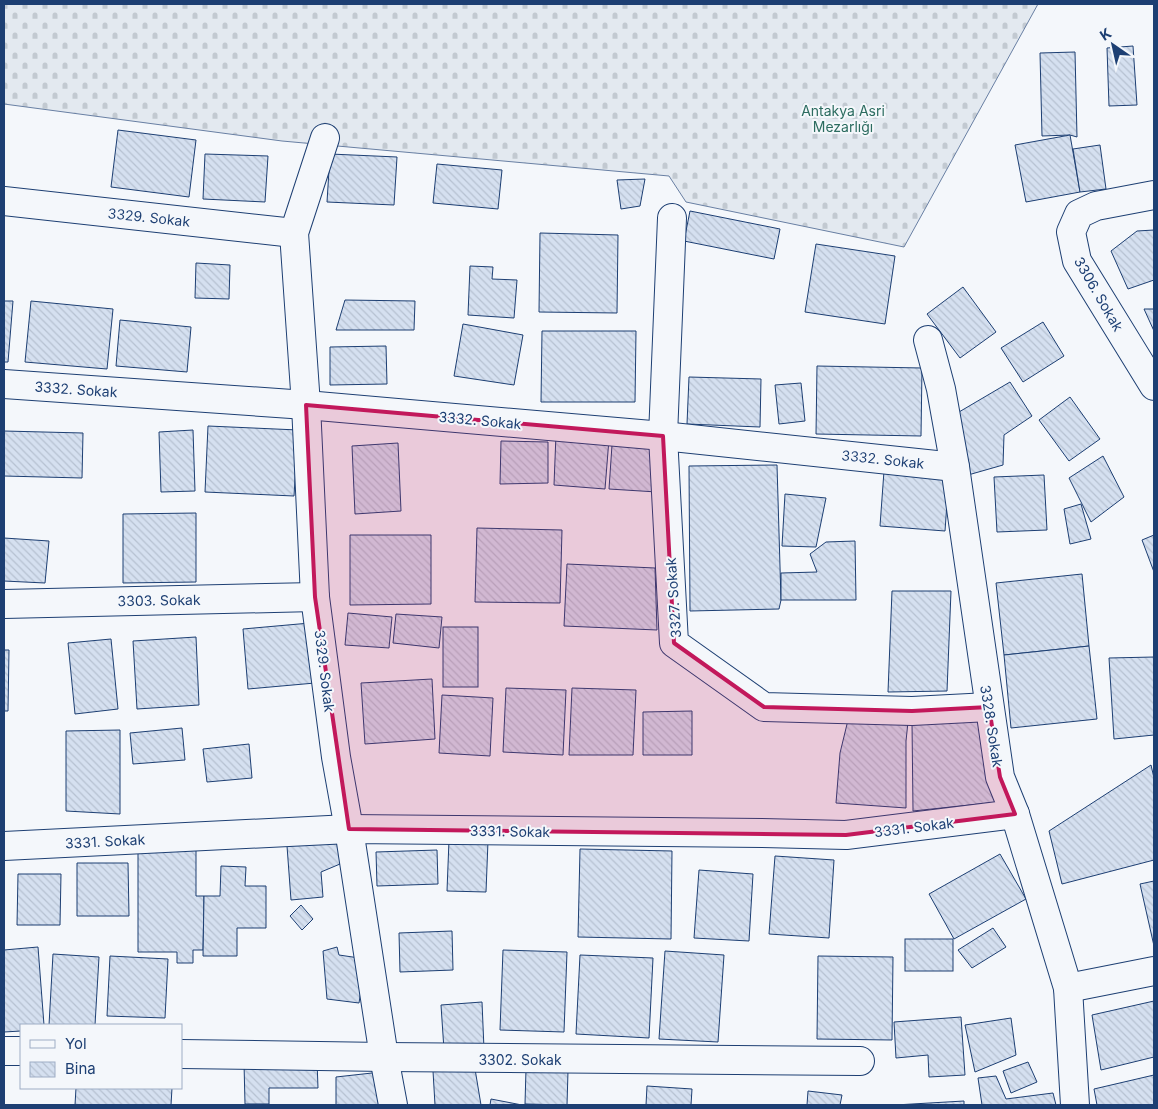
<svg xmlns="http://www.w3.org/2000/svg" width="1158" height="1109" font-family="Inter,sans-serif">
  <defs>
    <pattern id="cemetery-stones" width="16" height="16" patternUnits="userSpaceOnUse" patternTransform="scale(1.25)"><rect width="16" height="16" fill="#e3e9f0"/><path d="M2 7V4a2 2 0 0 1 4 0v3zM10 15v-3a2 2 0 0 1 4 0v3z" fill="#c2c9d1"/></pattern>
    <pattern id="building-back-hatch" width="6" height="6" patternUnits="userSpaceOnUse" patternTransform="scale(1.25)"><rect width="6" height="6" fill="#d5e0f0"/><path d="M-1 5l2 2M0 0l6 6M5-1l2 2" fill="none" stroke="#b6c1d1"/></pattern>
  </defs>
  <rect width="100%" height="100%" fill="#f4f7fb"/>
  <path fill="url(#cemetery-stones)" stroke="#687fa3" d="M4 4H1038L904 247 686 202 669 176 282 141 4 104Z"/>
  <g fill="url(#building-back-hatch)" stroke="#1d3f73">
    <path d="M1133 46 1137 105 1109 106 1107 48Z"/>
    <path d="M1075 52 1077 137 1070 135 1042 136 1040 53Z"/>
    <path d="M118 130 196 140 189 197 111 187Z"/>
    <path d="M1070 135 1080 192 1026 202 1015 145Z"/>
    <path d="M1100 145 1106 189 1080 192 1073 149Z"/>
    <path d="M205 154 268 156 265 202 203 199Z"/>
    <path d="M330 154 397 157 394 205 327 202Z"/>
    <path d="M437 164 502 170 498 209 433 203Z"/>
    <path d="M645 179 640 206 621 209 617 180Z"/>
    <path d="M690 211 780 229 774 259 684 241Z"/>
    <path d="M1154 230V280L1128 289 1111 251 1137 231Z"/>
    <path d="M540 233 618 235 617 313 539 312Z"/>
    <path d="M816 244 895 256 885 324 805 312Z"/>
    <path d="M196 263 230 265 229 299 195 298Z"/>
    <path d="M470 266 493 267 492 279 517 280 514 318 468 315Z"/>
    <path d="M963 287 996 332 960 358 927 314Z"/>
    <path d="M345 300 415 301 414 330H336Z"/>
    <path d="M4 301H13L8 362H4Z"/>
    <path d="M31 301 113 309 107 369 25 362Z"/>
    <path d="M1144 309H1154V331Z"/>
    <path d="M120 320 191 327 187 372 116 366Z"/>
    <path d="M1043 322 1064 356 1023 382 1001 348Z"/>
    <path d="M463 324 523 335 514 385 454 376Z"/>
    <path d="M542 331H636L635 402H541Z"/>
    <path d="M386 346 387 384 330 385V347Z"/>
    <path d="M817 366 922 368 921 436 816 434Z"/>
    <path d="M689 377 761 379 760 427 687 424Z"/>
    <path d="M1010 382 1032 416 1004 435 1003 465 968 475 959 412Z"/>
    <path d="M801 383 805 421 779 424 775 385Z"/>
    <path d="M1070 397 1100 439 1069 461 1039 420Z"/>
    <path d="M208 426 298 430 294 496 205 492Z"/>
    <path d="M193 430 195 491 161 492 159 432Z"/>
    <path d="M4 431 83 433 82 478 4 476Z"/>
    <path d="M556 434 609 439 605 489 554 485Z"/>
    <path d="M501 441 548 442V483L500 484Z"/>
    <path d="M398 443 401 511 355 514 352 446Z"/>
    <path d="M612 445 656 446 657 492 609 489Z"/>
    <path d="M1103 456 1124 497 1091 522 1069 478Z"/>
    <path d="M777 465 781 600 779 609 690 611 689 466Z"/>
    <path d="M884 471 949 475 945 531 880 526Z"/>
    <path d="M1044 475 1047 530 997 532 994 477Z"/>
    <path d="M785 494 826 498 816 547 782 546Z"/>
    <path d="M1081 504 1091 539 1070 544 1064 509Z"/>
    <path d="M196 513V582L123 583V514Z"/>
    <path d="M477 528 562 530 560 603 475 602Z"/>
    <path d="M350 535H431V604L350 605Z"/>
    <path d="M1154 535V572L1142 540Z"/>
    <path d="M4 538 49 541 45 583 4 581Z"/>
    <path d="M855 541 856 600H781V573L817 572 810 554 826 542Z"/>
    <path d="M567 564 655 568 657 630 564 626Z"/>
    <path d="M1082 574 1089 646 1004 655 996 583Z"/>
    <path d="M892 591H951L947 691 888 692Z"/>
    <path d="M348 613 392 617 389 648 345 645Z"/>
    <path d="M396 614 442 617 439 648 393 643Z"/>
    <path d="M310 623 315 683 248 689 243 629Z"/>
    <rect x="443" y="627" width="35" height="60"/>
    <path d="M196 637 199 705 137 709 133 641Z"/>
    <path d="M111 639 118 709 75 714 68 643Z"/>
    <path d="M1089 646 1097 719 1011 728 1004 655Z"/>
    <path d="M4 650H9L8 711H4Z"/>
    <path d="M1154 657V735L1114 739 1109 658Z"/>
    <path d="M432 679 435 739 365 744 361 683Z"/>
    <path d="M506 688 566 690 563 755 503 752Z"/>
    <path d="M572 688 636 690 633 755H569Z"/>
    <path d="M442 695 493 698 490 756 439 753Z"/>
    <path d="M692 711V755H643V712Z"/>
    <path d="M981 718 998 802 913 811 912 722Z"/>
    <path d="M848 720 908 722 906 741V808L836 803 840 753Z"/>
    <path d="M182 728 185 760 133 764 130 733Z"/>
    <path d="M120 730V814L66 811V731Z"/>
    <path d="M249 744 252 778 207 782 203 749Z"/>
    <path d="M1151 765 1154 778V860L1062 884 1049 831Z"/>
    <path d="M449 840 488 841 486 892 447 891Z"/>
    <path d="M338 841 340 864 321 872 323 897 291 900 287 846Z"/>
    <path d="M138 842H196V896H204L203 950H193V963H177V952H138Z"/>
    <path d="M580 849 672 851 671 939 578 937Z"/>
    <path d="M437 850 438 884 377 886 376 852Z"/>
    <path d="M1000 854 1026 899 954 939 929 894Z"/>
    <path d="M775 856 834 860 829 938 769 934Z"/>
    <path d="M77 863H128L129 916H77Z"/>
    <path d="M221 866 246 867 245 886H266V928H237V956H203L204 896H220Z"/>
    <path d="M699 870 753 874 749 941 694 938Z"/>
    <path d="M18 874H61L60 925H17Z"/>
    <path d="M1154 881V946L1140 884Z"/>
    <path d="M301 905 313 919 302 930 290 916Z"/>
    <path d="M993 928 1006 947 972 968 958 950Z"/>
    <path d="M452 931 453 970 400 972 399 933Z"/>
    <rect x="905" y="939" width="48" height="32"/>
    <path d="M38 947 44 1025H21V1031L4 1032V950Z"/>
    <path d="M337 947 339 955 366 959 359 1003 327 999 323 951Z"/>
    <path d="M503 950 567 952 564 1032 500 1030Z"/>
    <path d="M665 951 724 955 718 1042 659 1039Z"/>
    <path d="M53 954 99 957 95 1025H49Z"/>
    <path d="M580 955 653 958 649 1038 576 1034Z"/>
    <path d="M110 956 168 959 165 1018 107 1016Z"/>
    <path d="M818 956 893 957 892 1040 817 1039Z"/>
    <path d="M1154 1001V1057L1101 1070 1092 1015Z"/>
    <path d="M482 1002 484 1049 444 1050 441 1005Z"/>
    <path d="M961 1017 965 1075 929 1077 928 1055 896 1058 894 1022Z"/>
    <path d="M1011 1018 1016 1055 975 1072 965 1025Z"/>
    <path d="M317 1061 318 1088H269V1104H245L244 1063Z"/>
    <path d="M1028 1062 1037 1082 1011 1093 1003 1071Z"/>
    <path d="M475 1069 481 1105H435L433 1071Z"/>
    <path d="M526 1069 568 1071 567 1105 525 1104Z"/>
    <path d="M381 1072 383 1105H336V1077Z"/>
    <path d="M1154 1075V1105H1097L1094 1089Z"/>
    <path d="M996 1076 1006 1099 1053 1093 1056 1105H982L978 1078Z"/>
    <path d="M647 1086 692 1089 691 1105H646Z"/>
    <path d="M76 1088H172L171 1105H75Z"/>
    <path d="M808 1091 842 1095 840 1105H807Z"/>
    <path d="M491 1099 522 1105H490Z"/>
    <path d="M964 1101V1105H895Z"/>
  </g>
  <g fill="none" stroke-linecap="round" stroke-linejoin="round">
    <defs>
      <g id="minor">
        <path d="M325 138 294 233 306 405 315 597 336 757 349 829 384 1057 393 1105"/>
        <path d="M1154 195 1096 206 1079 214 1071 232 1077 261 1154 386"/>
        <path d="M4 201 294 233"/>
        <path d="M672 218 663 436 674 643 764 707 912 711 989 707"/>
        <path d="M928 340 941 389 955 467 1000 777 1015 814 1068 988 1075 1105"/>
        <path d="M4 384 306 405 663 436 955 467"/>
        <path d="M4 604 315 597"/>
        <path d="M4 846 349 829 762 833 846 835 1015 814"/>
        <path d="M1068 988 1154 971"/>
        <path d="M4 1051H21"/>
        <path d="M181 1054 384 1057 860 1061"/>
      </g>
    </defs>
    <use href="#minor" stroke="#1d3f73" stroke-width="30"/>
    <use href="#minor" stroke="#f4f7fb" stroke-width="28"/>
  </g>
  <path fill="#c2185b" fill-opacity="0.2" stroke="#c2185b" stroke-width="4" stroke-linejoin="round" d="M306 405 663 436 674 643 764 707 912 711 989 707 1000 777 1015 814 846 835 349 829 315 597Z"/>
  <g text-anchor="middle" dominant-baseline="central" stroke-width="4" stroke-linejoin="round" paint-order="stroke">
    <g font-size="14" fill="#2c6c60" stroke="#f4f7fb">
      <text x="843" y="110">Antakya Asri<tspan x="843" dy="16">Mezarlığı</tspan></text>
    </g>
    <g font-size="14" fill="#1d3f73" stroke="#f4f7fb">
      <text transform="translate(149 217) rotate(6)">3329. Sokak</text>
      <text transform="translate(1099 294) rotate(60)">3306. Sokak</text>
      <text transform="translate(76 389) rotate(4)">3332. Sokak</text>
      <text transform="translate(480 420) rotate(5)">3332. Sokak</text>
      <text transform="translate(883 459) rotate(6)">3332. Sokak</text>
      <text transform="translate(673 598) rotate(-94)">3327. Sokak</text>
      <text transform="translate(159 600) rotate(-1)">3303. Sokak</text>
      <text transform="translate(325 671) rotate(83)">3329. Sokak</text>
      <text transform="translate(992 726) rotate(81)">3328. Sokak</text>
      <text transform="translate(914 827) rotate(-7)">3331. Sokak</text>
      <text transform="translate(510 831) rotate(1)">3331. Sokak</text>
      <text transform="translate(105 841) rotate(-3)">3331. Sokak</text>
      <text x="520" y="1059">3302. Sokak</text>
    </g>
  </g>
  <rect width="1158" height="1109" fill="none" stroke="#1d3f73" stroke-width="10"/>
  <rect x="20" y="1024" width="162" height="65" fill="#f4f7fb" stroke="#9eadc5"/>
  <rect x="30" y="1040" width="25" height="8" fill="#f4f7fb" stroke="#9eadc5"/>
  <text x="65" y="1049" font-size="15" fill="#1d3f73">Yol</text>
  <rect x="30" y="1062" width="25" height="15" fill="url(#building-back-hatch)" stroke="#9eadc5"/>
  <text x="65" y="1074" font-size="15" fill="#1d3f73">Bina</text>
  <g transform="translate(1113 45) rotate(326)" stroke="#f4f7fb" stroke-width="4" paint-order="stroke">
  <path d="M0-4L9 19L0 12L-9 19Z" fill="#1d3f73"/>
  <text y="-8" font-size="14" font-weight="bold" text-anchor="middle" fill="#1d3f73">K</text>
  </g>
</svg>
